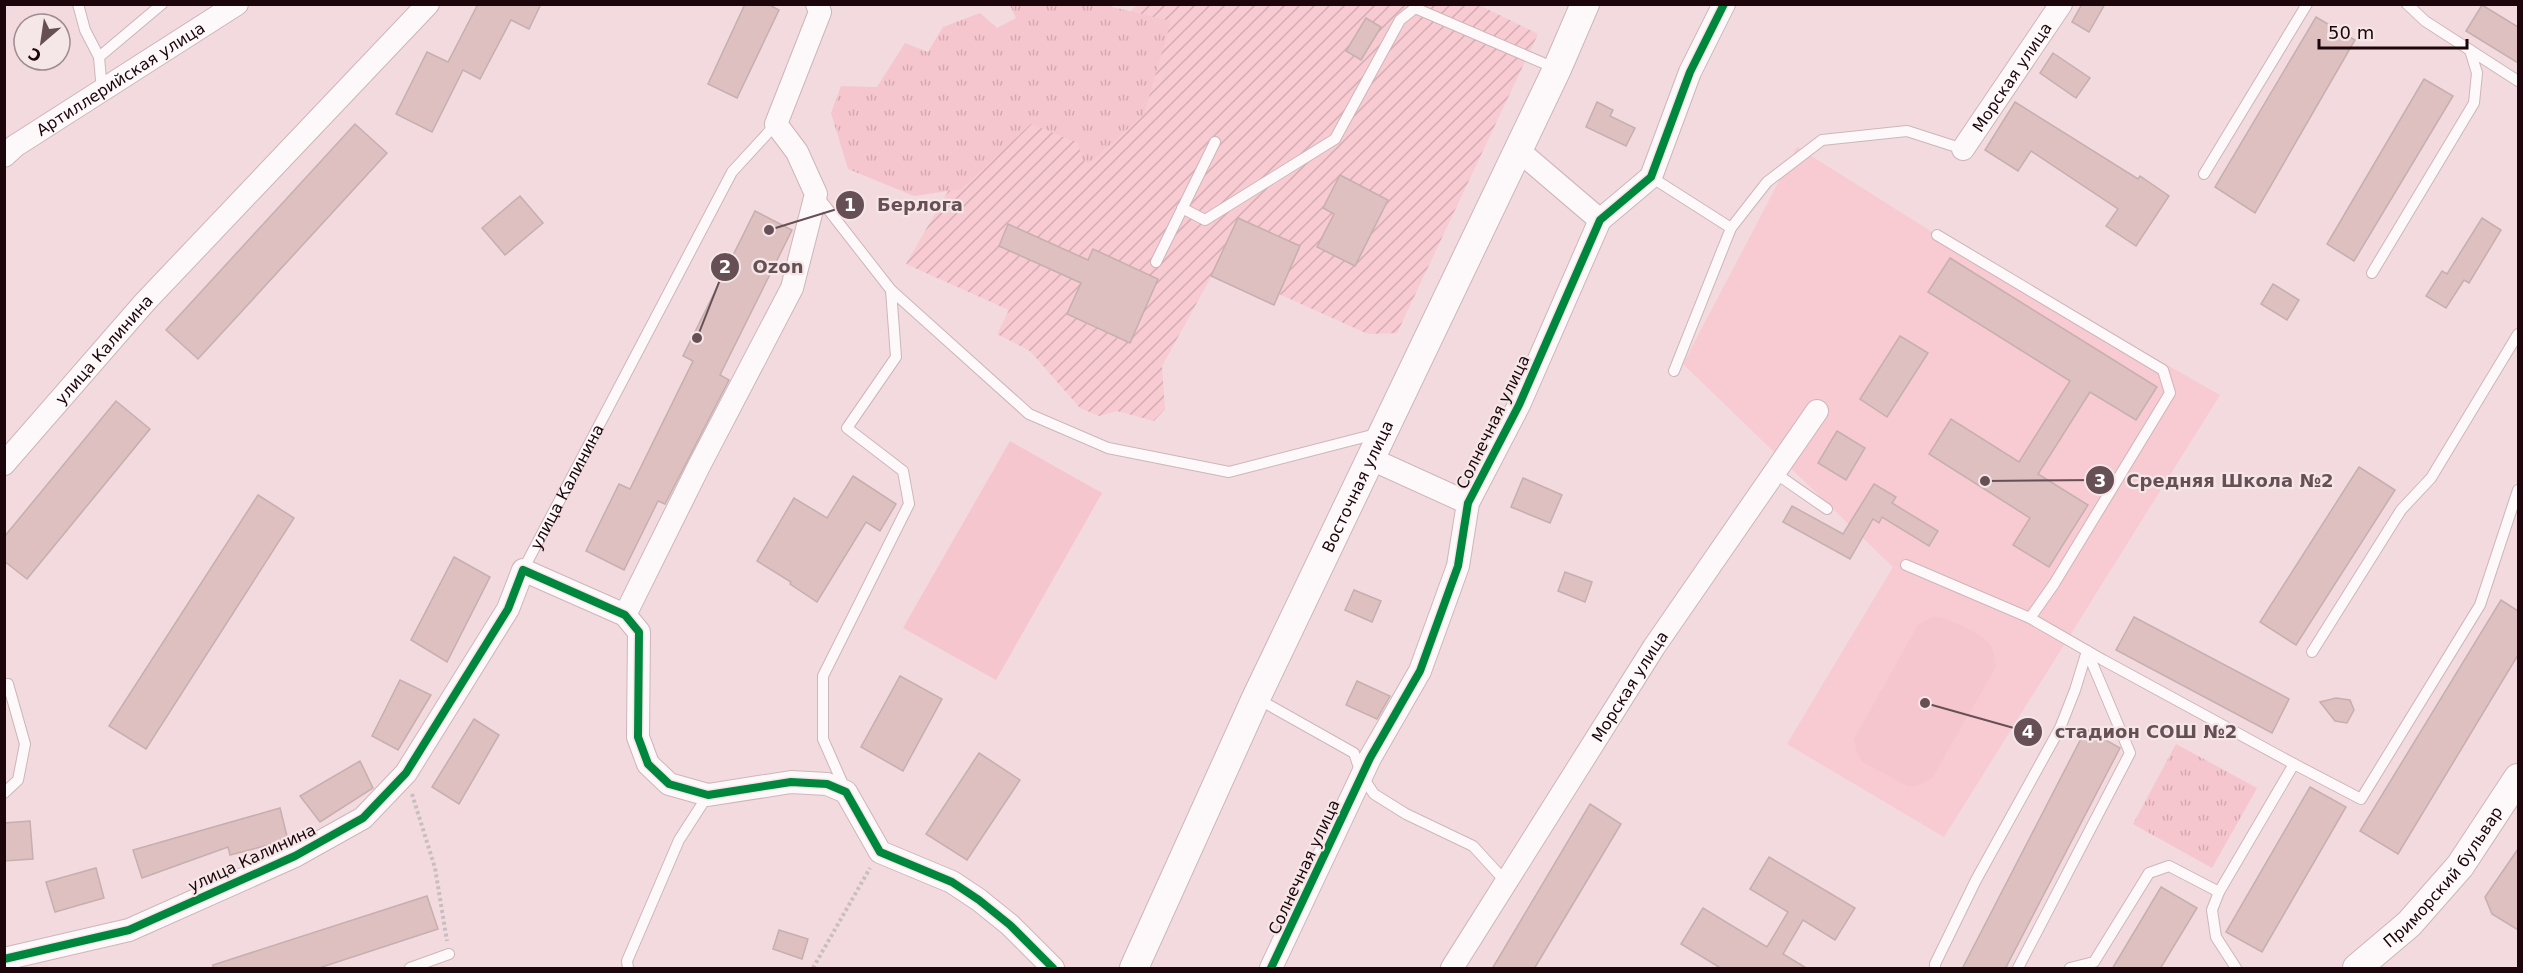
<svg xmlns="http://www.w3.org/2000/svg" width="2523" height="973" font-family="'DejaVu Sans',sans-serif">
  <defs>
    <pattern id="industrial-furrows" width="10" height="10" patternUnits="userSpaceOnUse" patternTransform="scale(1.5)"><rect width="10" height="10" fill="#f8cad2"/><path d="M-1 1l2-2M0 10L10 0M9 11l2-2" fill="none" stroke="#d4acb3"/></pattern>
    <pattern id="park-tufts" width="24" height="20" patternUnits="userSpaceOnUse" patternTransform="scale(1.5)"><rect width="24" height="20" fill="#f6c6ce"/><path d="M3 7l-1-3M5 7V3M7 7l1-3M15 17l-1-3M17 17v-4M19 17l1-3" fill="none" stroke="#d2a9b0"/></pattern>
  </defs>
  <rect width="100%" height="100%" fill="#f2dade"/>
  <path fill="#f8cad2" d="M1797 147 1937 235 2220 395 1944 837 1787 744 1893 567 1683 364Z"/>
  <path fill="url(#industrial-furrows)" d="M1137 5H1479L1538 34 1397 333 1368 334 1279 294 1274 305 1211 277 1162 366 1165 409 1154 421 1117 411 1099 416 1080 408 1030 351 997 334 1009 310 906 264 961 169Z"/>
  <g fill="url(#park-tufts)">
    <path d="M1010 5H1111L1112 7 1171 21 1144 114 1089 164 1082 159 1078 143 1031 124 961 189 914 196 848 169 831 113 841 86 877 87 905 43 928 52 943 27 980 13 997 28 1016 18Z"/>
    <path d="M2176 744 2257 788 2212 868 2133 824Z"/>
  </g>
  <g fill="#f6c6ce">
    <path d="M1010 441 1102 493 996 680 903 628Z"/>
    <path d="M1932 617C1944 615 1980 633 1989 643 1994 650 1995 659 1996 667L1932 778 1922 784 1909 787 1863 762 1856 751 1854 739 1918 625Z"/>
  </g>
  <g fill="#ddc0bf" stroke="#c6afaf" stroke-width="1.5">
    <path d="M478 4H541L529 29 511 20 480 79 463 70 432 132 396 114 427 52 448 62Z"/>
    <path d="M745 4H768L779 10 737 98 708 84Z"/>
    <path d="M2082 4H2105L2089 32 2072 22Z"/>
    <path d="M2482 5 2518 27V63L2466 31Z"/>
    <path d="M2316 17 2355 40 2255 213 2215 187Z"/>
    <path d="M1366 18 1381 27 1361 60 1346 51Z"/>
    <path d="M2053 53 2090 78 2076 98 2040 73Z"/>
    <path d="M2424 79 2453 96 2354 261 2327 244Z"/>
    <path d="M1597 102 1613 110 1610 116 1635 128 1626 146 1586 127Z"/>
    <path d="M2015 102 2138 179 2140 176 2169 196 2136 246 2106 226 2118 209 2031 151 2018 171 1985 150Z"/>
    <path d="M355 124 387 153 198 359 166 330Z"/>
    <path d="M1340 175 1388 200 1355 266 1317 247 1334 214 1323 208Z"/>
    <path d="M520 196 543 223 505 255 482 228Z"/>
    <path d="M755 211 792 230 720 375 729 380 665 504 658 501 624 570 586 551 619 484 630 489 693 361 683 356Z"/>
    <path d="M1238 218 1300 246 1274 305 1211 276Z"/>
    <path d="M2482 218 2501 230 2469 283 2464 280 2446 308 2426 296 2442 271 2447 274Z"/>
    <path d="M1008 224 1088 260 1093 249 1158 279 1130 343 1067 314 1081 283 999 246Z"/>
    <path d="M1950 258 2157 387 2136 420 2090 392 2038 474 2088 505 2049 567 2013 545 2030 518 1929 454 1951 419 2019 462 2070 381 1928 292Z"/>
    <path d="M2273 284 2299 300 2287 320 2261 304Z"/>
    <path d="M1900 336 1928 353 1887 417 1860 399Z"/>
    <path d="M116 401 150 429 27 579 4 561V537Z"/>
    <path d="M1837 431 1865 448 1846 480 1818 463Z"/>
    <path d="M2359 467 2395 490 2296 645 2260 622Z"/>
    <path d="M853 476 896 504 880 531 866 522 817 602 790 584 791 582 757 561 794 498 827 518Z"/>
    <path d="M1523 478 1562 495 1550 523 1511 507Z"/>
    <path d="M1874 484 1896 497 1892 503 1938 531 1929 546 1882 517 1879 523 1873 519 1850 559 1783 522 1792 506 1843 534Z"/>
    <path d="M258 495 294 518 146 749 109 726Z"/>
    <path d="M454 557 490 577 447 662 411 640Z"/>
    <path d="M1565 572 1592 582 1585 602 1558 591Z"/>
    <path d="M1354 590 1381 601 1372 622 1345 610Z"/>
    <path d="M2501 600 2518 611V655L2398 854 2360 831Z"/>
    <path d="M2134 617 2289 699 2272 733 2116 650Z"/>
    <path d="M900 676 942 699 903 771 861 747Z"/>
    <path d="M400 680 431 695 398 750 372 736Z"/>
    <path d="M1357 681 1390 696 1377 719 1346 705Z"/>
    <path d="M2336 698 2350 700 2354 710 2347 723 2335 721 2320 702Z"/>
    <path d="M474 719 499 735 459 804 432 787Z"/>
    <path d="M2086 729 2120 748 2005 969H1962Z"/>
    <path d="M979 753 1020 780 967 860 926 834Z"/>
    <path d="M360 761 373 788 320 822 300 796Z"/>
    <path d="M2310 787 2346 807 2262 952 2226 932Z"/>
    <path d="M1590 804 1621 824 1534 969H1492Z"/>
    <path d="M280 808 288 840 230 855 228 847 142 878 133 850Z"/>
    <path d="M30 821 33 859 4 861V823Z"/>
    <path d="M2518 849V930L2492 914 2485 897Z"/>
    <path d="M1769 857 1855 908 1835 940 1803 920 1783 954 1808 969H1722L1681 944 1703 908 1767 947 1788 912 1750 889Z"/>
    <path d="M96 868 104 898 55 912 46 882Z"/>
    <path d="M2161 887 2197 908 2160 969H2112Z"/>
    <path d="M427 896 438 929 316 969H213V965Z"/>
    <path d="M779 930 808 939 802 959 773 949Z"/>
  </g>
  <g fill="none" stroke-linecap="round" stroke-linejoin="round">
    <defs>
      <g id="service">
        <path d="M78 4 85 30 99 57"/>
        <path d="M2407 4 2425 21 2518 81"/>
        <path d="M102 91 99 57 162 4"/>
        <path d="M2204 174 2307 4"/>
        <path d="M1651 177 1731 228"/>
        <path d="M816 194 891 290 1029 414 1108 448 1229 472 1376 434"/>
        <path d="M1182 208 1205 220 1335 139 1400 20 1415 8 1557 69"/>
        <path d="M1156 262 1215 142"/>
        <path d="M2372 273 2474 103 2477 73 2470 50"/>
        <path d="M1674 371 1731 228 1767 182 1822 140 1907 131 1963 149"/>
        <path d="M1775 473 1827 509"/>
        <path d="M1906 565 2030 618 2054 584 2170 393 2163 370 1937 235"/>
        <path id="s1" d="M523 570 732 172 776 124"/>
        <path d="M2030 618 2103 660 2294 764 2219 892 2169 866 2149 873 2094 962 2070 968"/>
        <path d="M2312 652 2401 510 2431 478 2518 334"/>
        <path d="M4 684H8L25 744 18 780 4 793"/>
        <path d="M1258 699 1354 753 1362 776 1374 794 1406 814 1473 846 1506 882"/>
        <path d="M2294 764 2361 799 2480 605 2518 490"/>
        <path d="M845 789 823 739V676L909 504 903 471 847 428 896 357 891 290"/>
        <path d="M2219 892 2212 910 2216 937 2236 968"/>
        <path d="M410 968 449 954"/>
        <path d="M628 968 627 961 679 840 708 795"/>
        <path d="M1935 968V964L1976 880 2060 728 2075 690 2087 651"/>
        <path d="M2018 968 2130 753 2087 651"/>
      </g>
      <g id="minor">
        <path id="s2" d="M1963 149 2061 4"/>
        <path d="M1518 150 1600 220"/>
        <path id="s3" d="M4 156 15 146 237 4"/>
        <path d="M1369 458 1468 503"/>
        <path id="s4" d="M4 464 145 302 428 4"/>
        <path d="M625 615 699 466 792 288 816 194 797 152 776 124 820 12 817 4"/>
        <path d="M4 959 129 930 295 856 363 818 406 773 508 609 523 570 625 615 639 632 638 737 648 764 669 784 708 795 791 782 827 784 846 792 880 852 952 882 979 900 1010 925 1053 968"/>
        <path d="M1271 968 1370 758 1420 671 1458 566 1468 503 1519 405 1600 220 1651 177 1690 72 1724 4"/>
        <path id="s5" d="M1452 968 1654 647 1817 411"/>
      </g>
      <g id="tertiary">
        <path id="s6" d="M1134 968 1256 698 1557 69 1585 4"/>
        <path id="s7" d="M2357 968 2409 924 2460 866 2518 778"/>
      </g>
    </defs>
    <use href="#service" stroke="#cdb6ba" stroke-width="12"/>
    <use href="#minor" stroke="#cdb6ba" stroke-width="24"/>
    <use href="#tertiary" stroke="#cdb6ba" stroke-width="30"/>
    <g stroke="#c8bec1" stroke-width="4" stroke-dasharray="3 3" stroke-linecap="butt">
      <path d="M412 794 435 868 447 941"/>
      <path d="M813 968 870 868"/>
    </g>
    <use href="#service" stroke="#fdf9fa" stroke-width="10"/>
    <use href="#minor" stroke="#fdf9fa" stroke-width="22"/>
    <use href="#tertiary" stroke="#fdf9fa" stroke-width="28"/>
    <defs>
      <g id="cycleway">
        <path d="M4 959 129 930 295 856 363 818 406 773 508 609 523 570 625 615 639 632 638 737 648 764 669 784 708 795 791 782 827 784 846 792 880 852 952 882 979 900 1010 925 1053 968"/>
        <path d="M1271 968 1370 758 1420 671 1458 566 1468 503 1519 405 1600 220 1651 177 1690 72 1724 4"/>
      </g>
    </defs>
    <use href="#cycleway" stroke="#f5e6e8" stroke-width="11"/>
    <use href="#cycleway" stroke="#00873e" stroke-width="8"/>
  </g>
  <g text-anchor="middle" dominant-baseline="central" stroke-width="4.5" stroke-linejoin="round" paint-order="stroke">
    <g font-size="16" fill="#1c060b" stroke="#f5e6e8">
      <text stroke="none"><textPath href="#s2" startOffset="87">Морская улица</textPath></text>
      <text stroke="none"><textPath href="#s3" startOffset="140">Артиллерийская улица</textPath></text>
      <text stroke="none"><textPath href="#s4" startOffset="152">улица Калинина</textPath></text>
      <text transform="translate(1493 422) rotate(-64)">Солнечная улица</text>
      <text stroke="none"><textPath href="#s6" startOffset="531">Восточная улица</textPath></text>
      <text stroke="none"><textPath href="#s1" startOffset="94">улица Калинина</textPath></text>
      <text stroke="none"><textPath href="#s5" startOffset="333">Морская улица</textPath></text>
      <text transform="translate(252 858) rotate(-25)">улица Калинина</text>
      <text transform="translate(1304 867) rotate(-65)">Солнечная улица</text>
      <text stroke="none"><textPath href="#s7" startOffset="126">Приморский бульвар</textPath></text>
    </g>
  </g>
  <path fill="none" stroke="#675055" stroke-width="2" d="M769 230L850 205M697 338L725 267M1985 481L2100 480M1925 703L2028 732"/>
  <g fill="#675055" stroke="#f5e6e8" stroke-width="2">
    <circle cx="769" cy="230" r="6"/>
    <circle cx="697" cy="338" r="6"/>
    <circle cx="1985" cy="481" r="6"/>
    <circle cx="1925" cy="703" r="6"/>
    <circle cx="850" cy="205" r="15"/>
    <circle cx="725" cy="267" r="15"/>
    <circle cx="2100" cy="480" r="15"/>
    <circle cx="2028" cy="732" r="15"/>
  </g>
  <g font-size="18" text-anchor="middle" font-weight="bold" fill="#fff">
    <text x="850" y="211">1</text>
    <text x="725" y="273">2</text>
    <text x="2100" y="487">3</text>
    <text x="2028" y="738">4</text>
  </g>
  <g font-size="18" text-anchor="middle" font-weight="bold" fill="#675055" stroke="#f5e6e8" stroke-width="4.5" stroke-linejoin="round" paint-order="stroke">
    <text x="920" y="211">Берлога</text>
    <text x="778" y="273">Ozon</text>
    <text x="2230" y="487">Средняя Школа №2</text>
    <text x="2146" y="738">стадион СОШ №2</text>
  </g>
  <rect width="2523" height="973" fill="none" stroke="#1c060b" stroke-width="12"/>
  <g transform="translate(42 42) rotate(209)"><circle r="28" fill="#f5e6e8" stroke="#9e8c90" stroke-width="1.5"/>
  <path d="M0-4.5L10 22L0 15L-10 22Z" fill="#675055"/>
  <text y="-9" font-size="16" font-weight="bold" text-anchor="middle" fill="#1c060b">С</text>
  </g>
  <path d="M2319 39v9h148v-9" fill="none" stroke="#1c060b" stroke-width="3"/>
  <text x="2328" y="39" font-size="18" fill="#1c060b" stroke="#f5e6e8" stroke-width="4.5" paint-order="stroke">50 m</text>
</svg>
